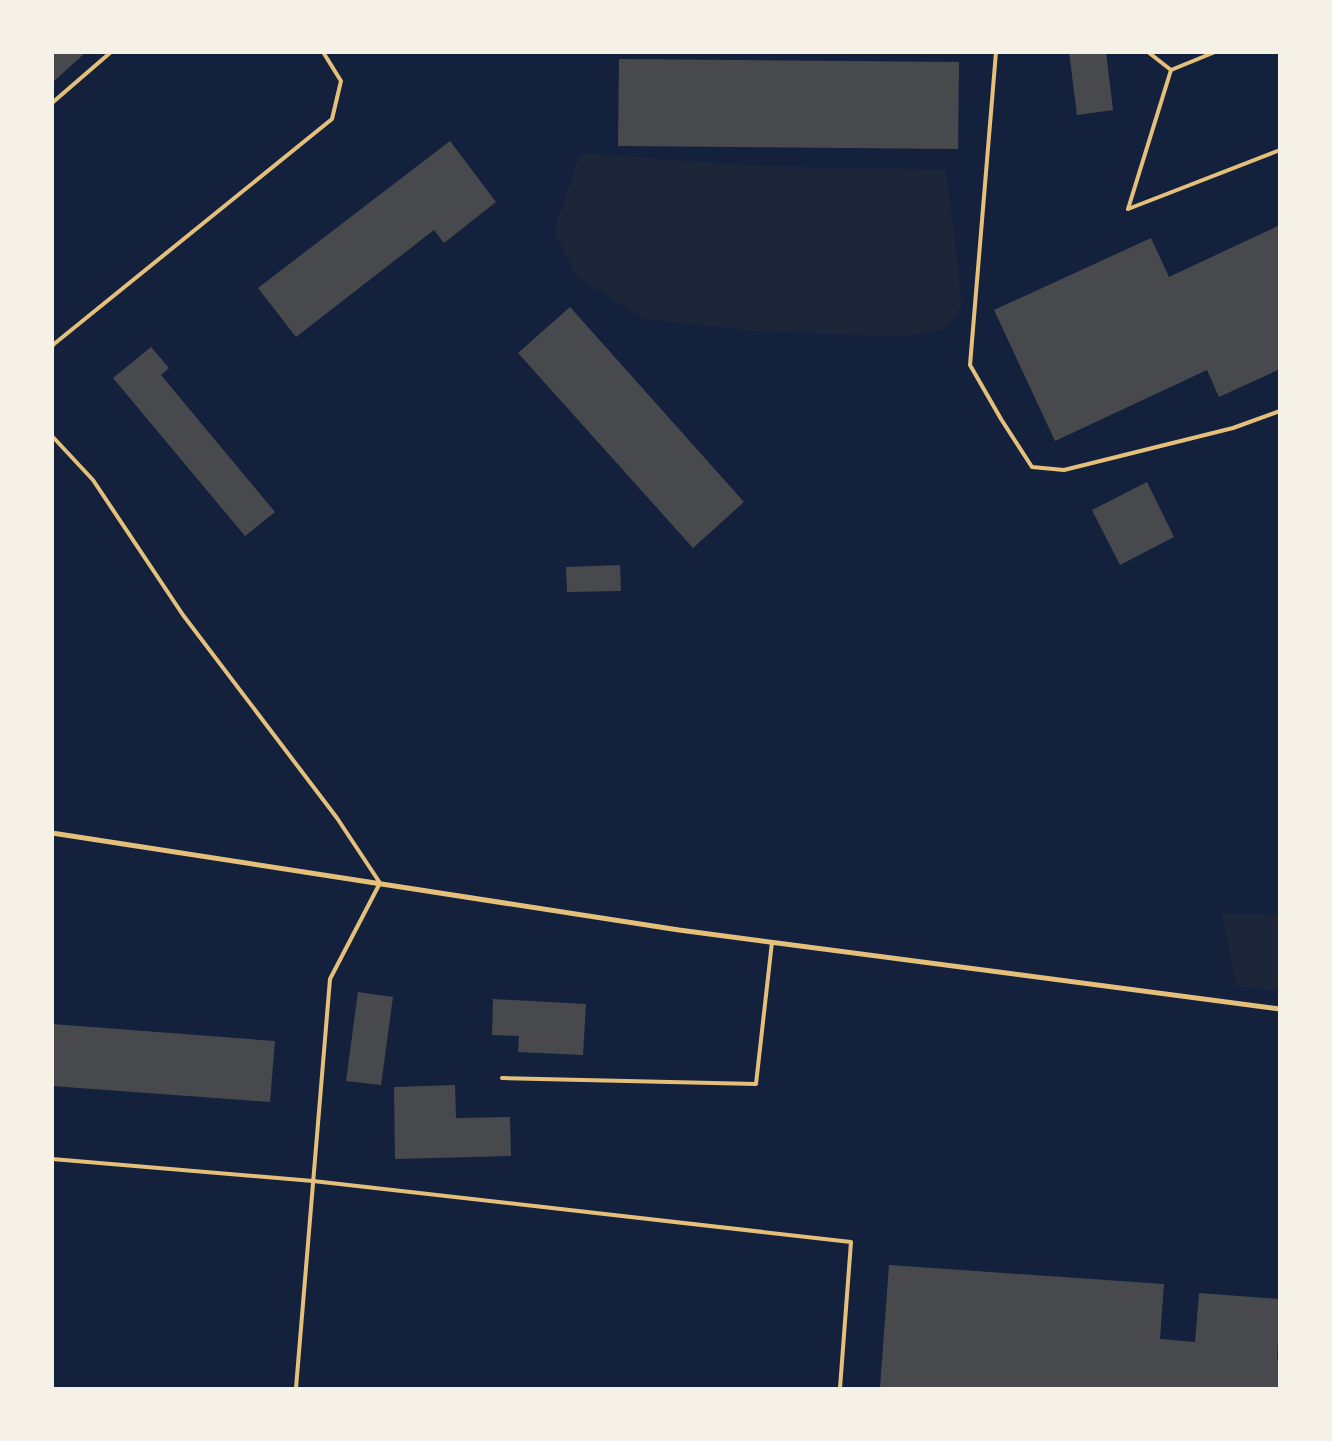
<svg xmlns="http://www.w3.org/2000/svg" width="1332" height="1441" font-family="'Exo 2',sans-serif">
  <rect width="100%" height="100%" fill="#14213d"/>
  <g fill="#1d2539">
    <path d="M580 153 759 166 892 168 946 170 958 266 961 308 945 329 902 337 756 331 645 319 577 277 554 230Z"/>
    <path d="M1222 913 1279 915V991L1236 986Z"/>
  </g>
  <g fill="#48494c">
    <path d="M52 52H86L52 83Z"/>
    <path d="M1069 52H1106L1113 110 1077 115Z"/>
    <path d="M619 59 959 62 958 149 618 146Z"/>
    <path d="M450 141 496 202 444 243 434 230 296 337 258 288Z"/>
    <path d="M1280 225V369L1219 397 1207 370 1055 441 994 310 1151 238 1169 277Z"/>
    <path d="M570 307 744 502 693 548 518 353Z"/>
    <path d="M151 347 169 368 161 375 275 512 245 536 113 378Z"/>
    <path d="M1147 482 1174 537 1120 565 1092 510Z"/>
    <path d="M620 565 621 591 567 592 566 567Z"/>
    <path d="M358 992 393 997 381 1085 346 1081Z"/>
    <path d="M493 999 586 1004 583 1055 518 1052 519 1036 492 1035Z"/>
    <path d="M52 1024 275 1041 270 1102 52 1086Z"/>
    <path d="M455 1085 456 1118 510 1117 511 1156 395 1159 394 1087Z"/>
    <path d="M889 1265 1164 1284 1160 1339 1195 1342 1199 1293 1280 1299 1277 1360H1280V1388H880Z"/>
  </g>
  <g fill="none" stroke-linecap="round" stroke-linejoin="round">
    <g stroke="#e5c07b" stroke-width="4">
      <path d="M996 52 970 365 1001 419 1032 467 1064 470 1233 428 1280 411"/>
      <path d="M1148 52 1171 70"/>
      <path d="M1171 70 1215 52"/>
      <path d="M52 103 111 52"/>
      <path d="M1128 209 1280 150"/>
      <path d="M1128 209 1171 70"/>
      <path d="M52 347 54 344 332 119 341 81 323 52"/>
      <path d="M52 436 93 480 183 615 337 818 380 883 330 979 296 1388"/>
      <path d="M502 1078 756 1084 772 942"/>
      <path d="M52 1159 313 1181 851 1242 840 1388"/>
    </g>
    <path stroke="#e5c07b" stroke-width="5" d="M52 833 679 930 1280 1009"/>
  </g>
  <rect width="1332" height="1441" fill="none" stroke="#f6f1e7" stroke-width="108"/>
</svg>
